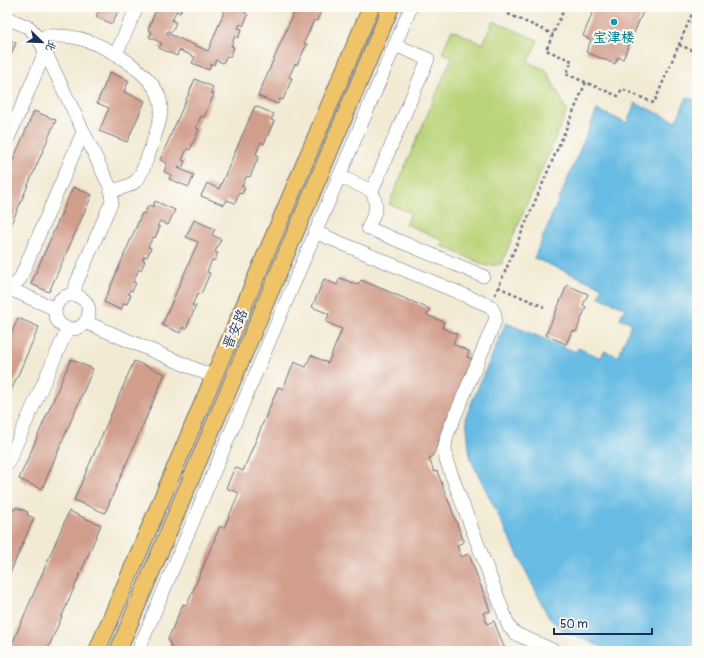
<svg xmlns="http://www.w3.org/2000/svg" width="704" height="658" font-family="Pangolin,'LXGW WenKai TC',sans-serif">
  <rect width="100%" height="100%" fill="#fdfcf7"/>
  <filter id="ink" filterUnits="userSpaceOnUse"><feTurbulence type="fractalNoise" baseFrequency=".025" numOctaves="2"/><feDisplacementMap in="SourceGraphic" scale="8" xChannelSelector="R" yChannelSelector="G"/><feConvolveMatrix kernelMatrix="1 2 1 2 8 2 1 2 1" color-interpolation-filters="sRGB"/></filter>
  <filter id="wash" filterUnits="userSpaceOnUse"><feTurbulence type="fractalNoise" baseFrequency=".012" numOctaves="4" result="noise"/><feDisplacementMap in="SourceGraphic" scale="16" xChannelSelector="R" yChannelSelector="G"/><feGaussianBlur stdDeviation="0.9" result="paint"/><feColorMatrix in="noise" values="0 0 0 0 0 0 0 0 0 0 0 0 0 0 0 0 0 1.4 0 .05"/><feComposite in="paint" operator="in"/></filter>
  <g filter="url(#wash)">
    <rect width="100%" height="100%" fill="#f2ead3"/>
    <path fill="#bad479" stroke="#6a826c" d="M493 21 538 40 528 62 546 70 567 111 501 264 487 266 440 245 443 240 406 224 411 213 389 204 452 57 442 52 452 30 483 44Z"/>
    <path fill="#67bce3" stroke="#4176a0" d="M687 97 697 101V651H611L563 630 549 618 470 458 466 416 506 323 576 352 578 348 601 358 604 351 618 356 632 323 620 318 625 308 599 297 602 287 534 258 597 110 627 123 635 103 676 121Z"/>
    <g id="blocks">
      <g fill="#d29e8c">
        <path d="M100 7H120L112 24 96 17Z"/>
        <path d="M157 7H182L180 13 176 11 172 21 176 22 172 32 168 31 167 33 208 51 226 7H247L245 13 248 15 243 26 240 24 238 28 242 29 238 38 235 36 231 46 234 47 230 57 227 56 223 63 216 60 214 65 211 64 209 70 192 63 195 57 179 50 177 56 159 48 162 43 149 37 152 32 148 30Z"/>
        <path d="M296 7H319L318 10 321 11 317 21 314 20 304 43 307 44 297 65 295 64 289 77 292 78 283 100 280 99 278 104 258 96Z"/>
        <path d="M595 7H645L623 59 618 57 615 64 586 52 591 40 583 36Z"/>
        <path d="M7 39 16 43 7 64Z"/>
        <path d="M110 72 129 81 124 92 145 101 127 142 99 131 109 108 97 103Z"/>
        <path d="M195 79 213 87 211 93 214 94 204 117 201 116 196 128 199 129 190 150 187 149 182 160 185 161 182 168 179 166 178 168 194 175 189 187 169 179 171 175 164 172 167 163 160 160Z"/>
        <path d="M255 106 274 114 271 120 274 121 264 144 261 142 256 154 259 156 250 177 247 176 242 186 245 188 242 194 239 193 235 203 227 200 224 205 201 196 207 183 219 189Z"/>
        <path d="M34 111 56 120 7 234V174Z"/>
        <path d="M73 187 92 195 49 292 31 284Z"/>
        <path d="M155 201 175 210 168 225 160 221 157 226 160 227 155 238 153 237 148 247 151 248 147 257 144 256 143 260 145 261 141 270 139 269 133 282 136 283 132 291 130 290 128 294 131 295 127 304 124 303 121 310 104 302 142 213 144 214 149 205 153 207Z"/>
        <path d="M194 220 215 229 212 235 221 239 215 252 218 253 214 261 212 260 207 272 210 273 201 294 198 293 192 305 196 306 186 329 183 327 180 333 162 325 198 242 186 237Z"/>
        <path d="M340 278 358 285 361 280 430 309 427 315 444 322 442 328 457 334 453 344 469 351 467 357 472 359 432 457 429 458 434 472 437 471 464 542 457 545 461 557 469 554 490 611 483 613 487 624 494 621 504 647 514 651H173L168 639 183 604 187 605 220 526 224 528 239 493 226 488 235 467 243 471 278 387 283 389 294 362 306 367 311 355 328 363 342 329 326 322 329 314 312 307 324 279 337 285Z"/>
        <path d="M567 285 588 294 583 305 586 307 576 332 572 331 566 344 546 335Z"/>
        <path d="M18 318 39 327 7 400V343Z"/>
        <path d="M71 359 93 369 42 489 19 479Z"/>
        <path d="M134 361 165 374 105 513 74 500Z"/>
        <path d="M10 507 15 510 16 507 28 512 27 515 34 518 7 580V514Z"/>
        <path d="M69 511 101 525 47 651H9Z"/>
      </g>
    </g>
  </g>
  <g filter="url(#ink)">
    <use href="#blocks" fill-opacity="0" stroke="#667087" stroke-width="1"/>
    <g fill="none" stroke-linecap="round" stroke-linejoin="round">
      <defs>
        <g id="minor">
          <path d="M7 18 30 28 41 43 110 187 112 201 76 284 74 295"/>
          <path d="M37 38C44 37 51 35 58 36 72 36 88 40 100 46 119 54 155 78 160 100 164 115 155 134 151 148 148 155 142 176 136 181 129 187 119 189 111 191"/>
          <path d="M116 54 137 7"/>
          <path d="M7 141 45 52"/>
          <path d="M339 176 372 191 428 59 395 45"/>
          <path d="M372 191C379 209 375 211 368 228L483 276"/>
          <path d="M315 232 490 306C494 311 496 314 495 321L447 435 445 447 446 460 509 627 516 634 555 651"/>
          <path d="M10 289 55 309"/>
          <path d="M7 292 20 279 83 132"/>
          <circle cx="72" cy="312" r="17"/>
          <path d="M85 322 214 377"/>
          <path d="M7 465 68 328"/>
          <path d="M138 651 411 7"/>
        </g>
        <g id="major">
          <path d="M97 651 371 7"/>
          <path d="M118 651 391 7"/>
        </g>
      </defs>
      <use href="#minor" stroke="#667087" stroke-width="14"/>
      <use href="#major" stroke="#667087" stroke-width="18"/>
      <g stroke="#667087" stroke-width="2.5" stroke-dasharray="3 3" stroke-linecap="butt">
        <path d="M565 7 546 50 572 61 566 74 618 96 622 89 654 103 695 7"/>
        <path d="M508 14 553 34"/>
        <path d="M679 45 697 52"/>
        <path d="M498 287 544 307"/>
        <path d="M495 295 586 82"/>
      </g>
      <use href="#minor" stroke="#fff" stroke-width="13"/>
      <use href="#major" stroke="#efc469" stroke-width="16"/>
    </g>
  </g>
  <circle fill="#0f9aa8" stroke="#fdfcf7" stroke-width="1.5" cx="614" cy="22" r="4"/>
  <g text-anchor="middle" dominant-baseline="central" stroke-width="4" stroke-linejoin="round" paint-order="stroke">
    <g font-size="14" font-weight="bold" fill="#0d838f" stroke="#fdfcf7">
      <text x="614" y="37">宝津楼</text>
    </g>
    <g font-size="14" fill="#1b2f5e" stroke="#fdfcf7">
      <text transform="translate(235 329) rotate(-67)">晋安路</text>
    </g>
  </g>
  <rect width="704" height="658" fill="none" stroke="#fdfcf7" stroke-width="24"/>
  <g transform="translate(42 42) rotate(113)" stroke="#fdfcf7" stroke-width="3" paint-order="stroke">
  <path d="M0-3L7 15L0 10L-7 15Z" fill="#1b2f5e"/>
  <text y="-6" font-size="11" font-weight="bold" text-anchor="middle" fill="#1b2f5e">北</text>
  </g>
  <path d="M554 628v6h98v-6" fill="none" stroke="#1b2f5e" stroke-width="2"/>
  <text x="560" y="628" font-size="12" fill="#1b2f5e" stroke="#fdfcf7" stroke-width="3" paint-order="stroke">50 m</text>
</svg>
